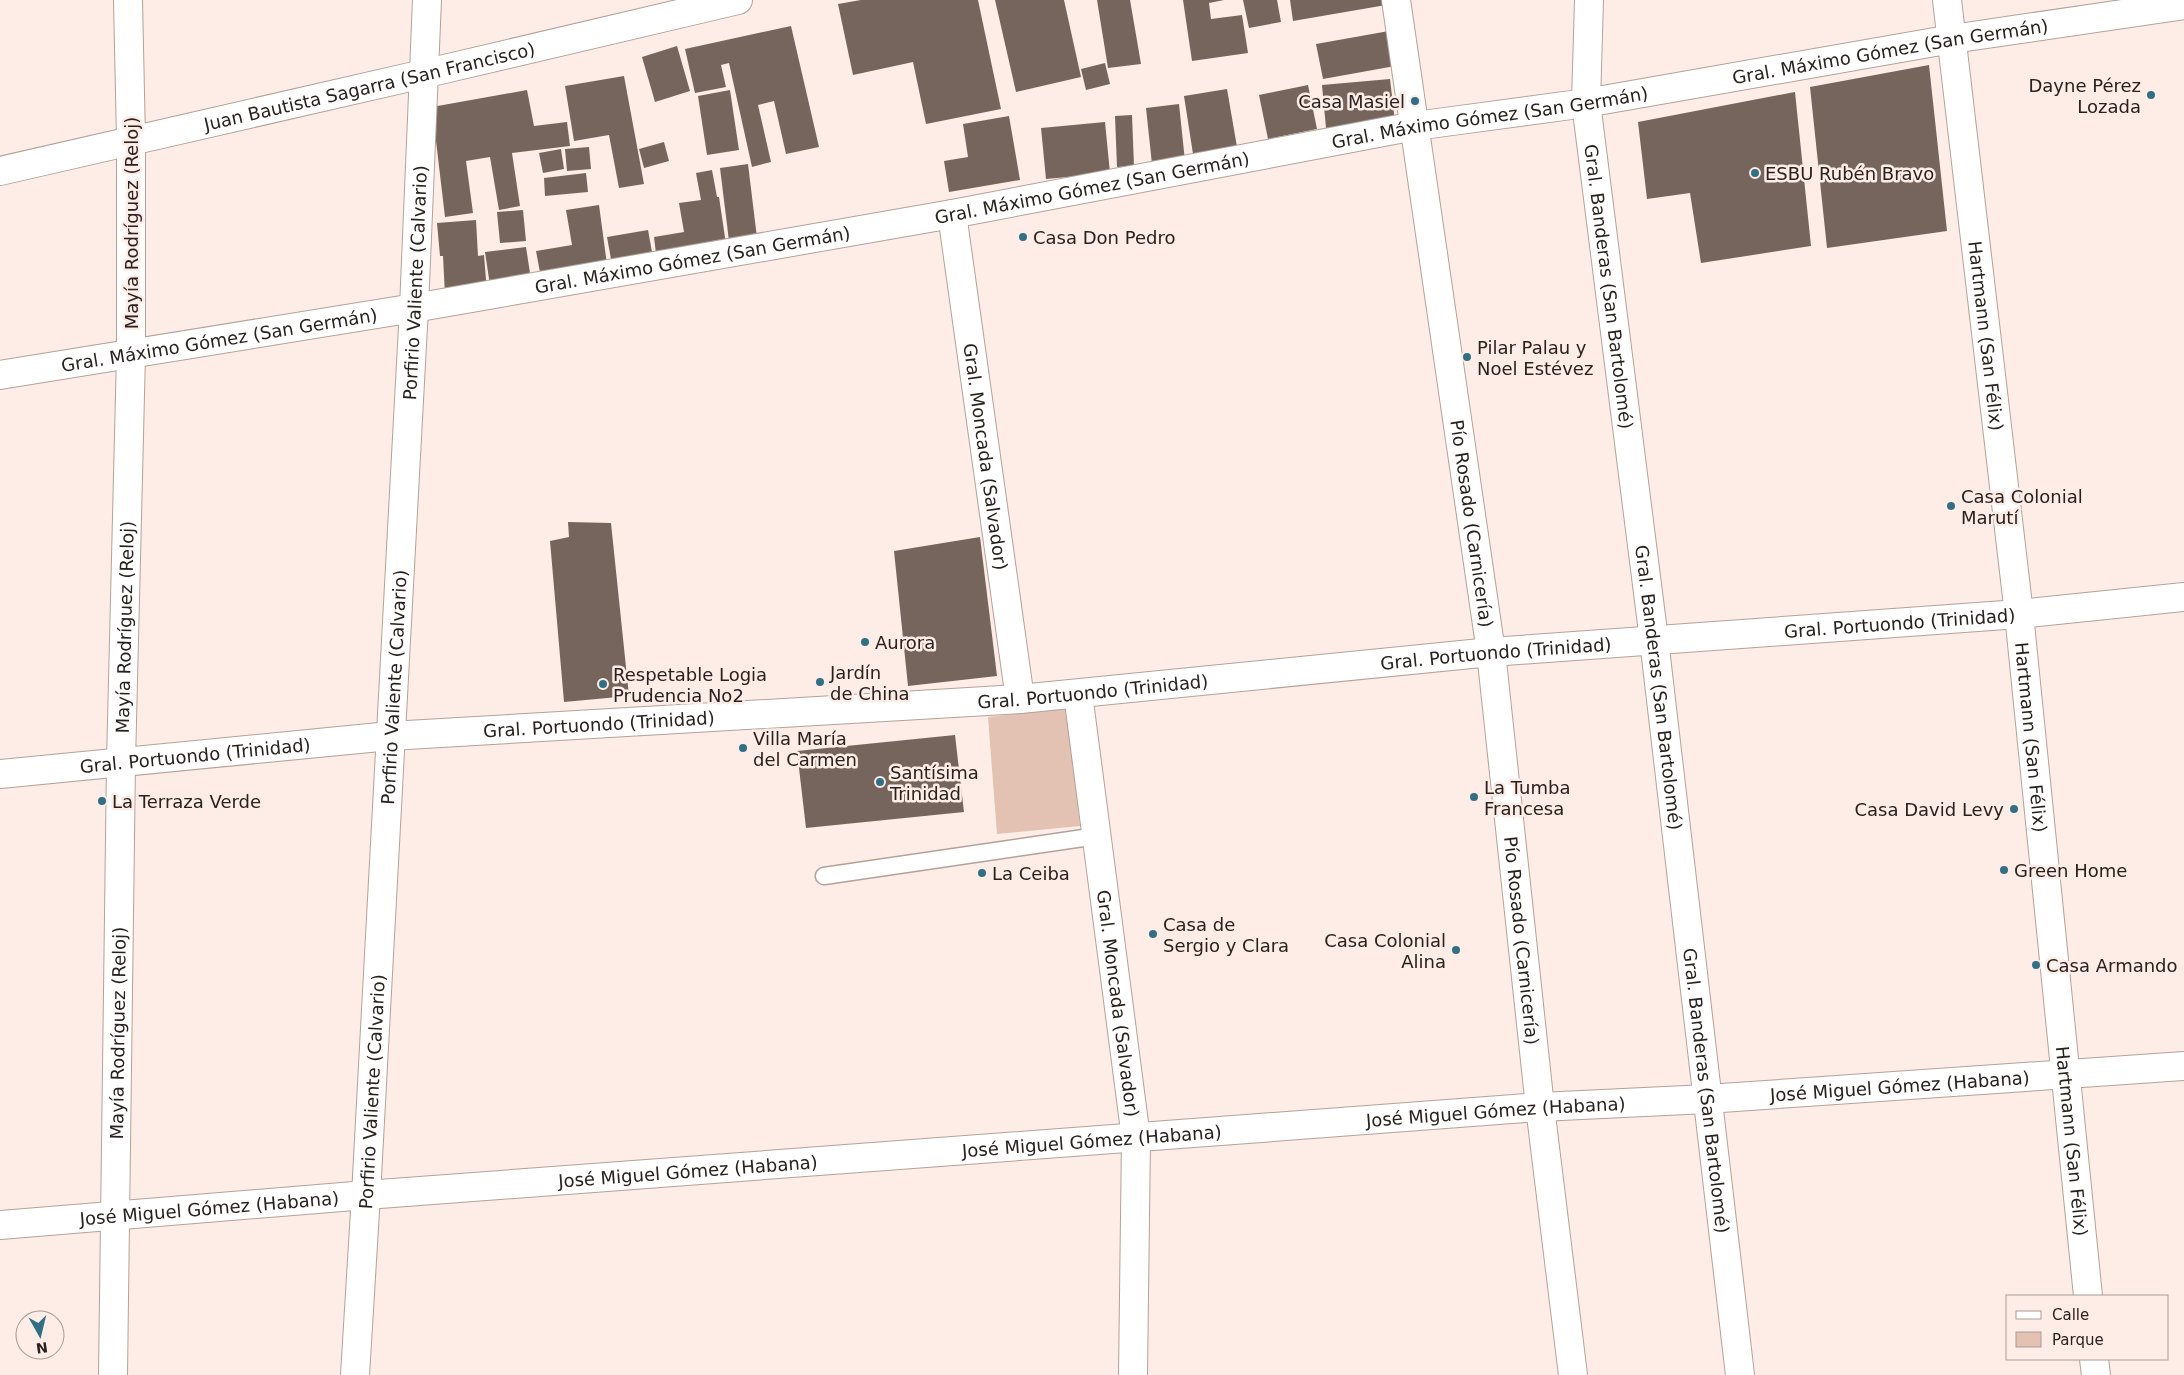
<svg xmlns="http://www.w3.org/2000/svg" width="2184" height="1375" font-family="'DejaVu Sans',sans-serif">
  <rect width="100%" height="100%" fill="#fdede6"/>
  <path fill="#e4c2b3" d="M1069 708 1080 826 997 834 988 717Z"/>
  <g fill="#76655d">
    <path d="M861 0H978L1001 109 926 124 913 62 853 75 838 4Z"/>
    <path d="M995 0H1064L1081 77 1016 92Z"/>
    <path d="M1097 0H1130L1141 64 1108 68Z"/>
    <path d="M1183 0H1224L1209 3 1211 19 1242 15 1248 53 1192 61Z"/>
    <path d="M1243 0H1277L1281 22 1249 28Z"/>
    <path d="M1290 0H1385L1386 5 1293 21Z"/>
    <path d="M791 26 819 147 786 154 774 101 758 105 771 162 752 167 729 63 721 65 726 87 695 93 685 49Z"/>
    <path d="M1389 31 1395 66 1323 79 1316 44Z"/>
    <path d="M677 46 690 91 655 102 642 57Z"/>
    <path d="M1105 63 1110 84 1086 90 1081 69Z"/>
    <path d="M1929 65 1947 231 1827 248 1810 87Z"/>
    <path d="M624 76 644 184 619 188 609 135 574 141 565 86Z"/>
    <path d="M1390 79 1395 122 1326 128 1322 85Z"/>
    <path d="M1308 85 1317 129 1268 139 1259 95Z"/>
    <path d="M1227 89 1237 147 1193 154 1184 96Z"/>
    <path d="M527 90 534 126 567 122 570 146 512 153 520 206 499 210 490 157 466 161 473 213 445 217 432 107Z"/>
    <path d="M730 90 739 150 707 155 698 96Z"/>
    <path d="M1795 92 1811 246 1701 263 1690 193 1647 199 1638 122Z"/>
    <path d="M1179 104 1185 161 1152 164 1146 108Z"/>
    <path d="M1132 115 1134 166 1117 167 1115 116Z"/>
    <path d="M1009 116 1020 180 949 192 944 161 968 157 963 124Z"/>
    <path d="M1105 122 1110 173 1046 179 1041 128Z"/>
    <path d="M664 142 669 161 644 168 639 149Z"/>
    <path d="M589 147 591 169 567 171 565 149Z"/>
    <path d="M561 149 564 169 543 173 539 153Z"/>
    <path d="M748 164 758 246 730 249 720 168Z"/>
    <path d="M712 170 717 197H719L727 251 657 262 654 237 684 232 679 203 701 200 696 173Z"/>
    <path d="M586 173 588 192 545 196 544 178Z"/>
    <path d="M599 205 608 272 542 283 536 251 572 245 566 210Z"/>
    <path d="M523 210 526 241 500 243 497 212Z"/>
    <path d="M476 220 478 256 484 255 487 292 445 295 443 256H440L437 223Z"/>
    <path d="M648 230 654 263 613 270 607 237Z"/>
    <path d="M526 247 532 286 491 292 485 252Z"/>
    <path d="M568 522 611 523 629 696 564 702 550 541 569 537Z"/>
    <path d="M980 537 997 676 908 686 894 551Z"/>
    <path d="M955 735 964 812 806 828 797 751Z"/>
  </g>
  <g fill="none" stroke-linecap="round" stroke-linejoin="round">
    <defs>
      <path id="service" d="M824 876 1097 836"/>
      <g id="minor">
        <path id="s1" d="M1396 0 1491 652 1540 1107 1573 1375"/>
        <path id="s2" d="M1589 0 1586 103 1654 640 1740 1375"/>
        <path id="s3" d="M1947 0 2019 614 2088 1296"/>
        <path id="s4" d="M952 214 1020 699"/>
        <path id="s5" d="M0 375 414 308 952 214 1415 126 1586 103 1952 39 2184 5"/>
        <path id="s6" d="M1078 694 1136 1138 1133 1375"/>
        <path id="s7" d="M0 1225 366 1195 1540 1107 1707 1099 2184 1066"/>
        <path d="M2094 1359 2096 1375"/>
      </g>
      <g id="tertiary">
        <path id="s8" d="M0 774 390 736 1020 699 1491 652 2019 614 2184 597"/>
        <path id="s9" d="M113 1375 121 762 131 354V140L128 0"/>
        <path id="s10" d="M355 1375 366 1195 414 308 427 0"/>
      </g>
      <g id="secondary">
        <path id="s11" d="M0 171 423 74 738 0"/>
      </g>
    </defs>
    <use href="#service" stroke="#b4a199" stroke-width="19"/>
    <use href="#minor" stroke="#b4a199" stroke-width="30"/>
    <use href="#tertiary" stroke="#b4a199" stroke-width="30"/>
    <use href="#secondary" stroke="#b4a199" stroke-width="30"/>
    <use href="#service" stroke="#fff" stroke-width="16"/>
    <use href="#minor" stroke="#fff" stroke-width="28"/>
    <use href="#tertiary" stroke="#fff" stroke-width="28"/>
    <use href="#secondary" stroke="#fff" stroke-width="28"/>
  </g>
  <g fill="#316f84" stroke="#fdede6" stroke-width="2">
    <circle cx="2151" cy="95" r="5"/>
    <circle cx="1415" cy="101" r="5"/>
    <circle cx="1755" cy="173" r="5"/>
    <circle cx="1023" cy="237" r="5"/>
    <circle cx="1467" cy="357" r="5"/>
    <circle cx="1951" cy="506" r="5"/>
    <circle cx="865" cy="642" r="5"/>
    <circle cx="820" cy="682" r="5"/>
    <circle cx="603" cy="684" r="5"/>
    <circle cx="743" cy="748" r="5"/>
    <circle cx="880" cy="782" r="5"/>
    <circle cx="1474" cy="797" r="5"/>
    <circle cx="102" cy="801" r="5"/>
    <circle cx="2014" cy="809" r="5"/>
    <circle cx="2004" cy="870" r="5"/>
    <circle cx="982" cy="873" r="5"/>
    <circle cx="1153" cy="934" r="5"/>
    <circle cx="1456" cy="950" r="5"/>
    <circle cx="2036" cy="965" r="5"/>
  </g>
  <g text-anchor="middle" dominant-baseline="central" stroke-width="5" stroke-linejoin="round" paint-order="stroke">
    <g font-size="18" fill="#28211e" stroke="#fdede6">
      <text stroke="none"><textPath href="#s5" startOffset="1918">Gral. Máximo Gómez (San Germán)</textPath></text>
      <text stroke="none"><textPath href="#s11" startOffset="379">Juan Bautista Sagarra (San Francisco)</textPath></text>
      <text stroke="none"><textPath href="#s5" startOffset="1512">Gral. Máximo Gómez (San Germán)</textPath></text>
      <text stroke="none"><textPath href="#s5" startOffset="1108">Gral. Máximo Gómez (San Germán)</textPath></text>
      <text transform="translate(131 223) rotate(-90)">Mayía Rodríguez (Reloj)</text>
      <text stroke="none"><textPath href="#s5" startOffset="702">Gral. Máximo Gómez (San Germán)</textPath></text>
      <text stroke="none"><textPath href="#s10" startOffset="1094">Porfirio Valiente (Calvario)</textPath></text>
      <text stroke="none"><textPath href="#s2" startOffset="288">Gral. Banderas (San Bartolomé)</textPath></text>
      <text stroke="none"><textPath href="#s3" startOffset="338">Hartmann (San Félix)</textPath></text>
      <text stroke="none"><textPath href="#s5" startOffset="222">Gral. Máximo Gómez (San Germán)</textPath></text>
      <text stroke="none"><textPath href="#s4" startOffset="245">Gral. Moncada (Salvador)</textPath></text>
      <text stroke="none"><textPath href="#s1" startOffset="529">Pío Rosado (Carnicería)</textPath></text>
      <text stroke="none"><textPath href="#s8" startOffset="1906">Gral. Portuondo (Trinidad)</textPath></text>
      <text stroke="none"><textPath href="#s9" startOffset="748">Mayía Rodríguez (Reloj)</textPath></text>
      <text stroke="none"><textPath href="#s8" startOffset="1501">Gral. Portuondo (Trinidad)</textPath></text>
      <text stroke="none"><textPath href="#s10" startOffset="689">Porfirio Valiente (Calvario)</textPath></text>
      <text stroke="none"><textPath href="#s2" startOffset="692">Gral. Banderas (San Bartolomé)</textPath></text>
      <text stroke="none"><textPath href="#s8" startOffset="1096">Gral. Portuondo (Trinidad)</textPath></text>
      <text stroke="none"><textPath href="#s8" startOffset="601">Gral. Portuondo (Trinidad)</textPath></text>
      <text stroke="none"><textPath href="#s3" startOffset="742">Hartmann (San Félix)</textPath></text>
      <text stroke="none"><textPath href="#s8" startOffset="196">Gral. Portuondo (Trinidad)</textPath></text>
      <text stroke="none"><textPath href="#s1" startOffset="949">Pío Rosado (Carnicería)</textPath></text>
      <text stroke="none"><textPath href="#s6" startOffset="312">Gral. Moncada (Salvador)</textPath></text>
      <text stroke="none"><textPath href="#s9" startOffset="342">Mayía Rodríguez (Reloj)</textPath></text>
      <text stroke="none"><textPath href="#s7" startOffset="1905">José Miguel Gómez (Habana)</textPath></text>
      <text stroke="none"><textPath href="#s2" startOffset="1098">Gral. Banderas (San Bartolomé)</textPath></text>
      <text stroke="none"><textPath href="#s10" startOffset="284">Porfirio Valiente (Calvario)</textPath></text>
      <text stroke="none"><textPath href="#s7" startOffset="1500">José Miguel Gómez (Habana)</textPath></text>
      <text stroke="none"><textPath href="#s3" startOffset="1148">Hartmann (San Félix)</textPath></text>
      <text stroke="none"><textPath href="#s7" startOffset="1095">José Miguel Gómez (Habana)</textPath></text>
      <text stroke="none"><textPath href="#s7" startOffset="690">José Miguel Gómez (Habana)</textPath></text>
      <text stroke="none"><textPath href="#s7" startOffset="210">José Miguel Gómez (Habana)</textPath></text>
    </g>
    <g font-size="18" fill="#28211e" stroke="#fdede6" text-anchor="start">
      <text x="2141" y="85" text-anchor="end">Dayne Pérez<tspan x="2141" dy="21">Lozada</tspan></text>
      <text x="1405" y="101" text-anchor="end">Casa Masiel</text>
      <text x="1765" y="173">ESBU Rubén Bravo</text>
      <text x="1033" y="237">Casa Don Pedro</text>
      <text x="1477" y="347">Pilar Palau y<tspan x="1477" dy="21">Noel Estévez</tspan></text>
      <text x="1961" y="496">Casa Colonial<tspan x="1961" dy="21">Marutí</tspan></text>
      <text x="875" y="642">Aurora</text>
      <text x="830" y="672">Jardín<tspan x="830" dy="21">de China</tspan></text>
      <text x="613" y="674">Respetable Logia<tspan x="613" dy="21">Prudencia No2</tspan></text>
      <text x="753" y="738">Villa María<tspan x="753" dy="21">del Carmen</tspan></text>
      <text x="890" y="772">Santísima<tspan x="890" dy="21">Trinidad</tspan></text>
      <text x="1484" y="787">La Tumba<tspan x="1484" dy="21">Francesa</tspan></text>
      <text x="112" y="801">La Terraza Verde</text>
      <text x="2004" y="809" text-anchor="end">Casa David Levy</text>
      <text x="2014" y="870">Green Home</text>
      <text x="992" y="873">La Ceiba</text>
      <text x="1163" y="924">Casa de<tspan x="1163" dy="21">Sergio y Clara</tspan></text>
      <text x="1446" y="940" text-anchor="end">Casa Colonial<tspan x="1446" dy="21">Alina</tspan></text>
      <text x="2046" y="965">Casa Armando</text>
    </g>
  </g>
  <rect x="2006" y="1295" width="162" height="65" fill="#fdede6" stroke="#a89b96"/>
  <rect x="2016" y="1311" width="25" height="8" fill="#ffffff" stroke="#a89b96"/>
  <text x="2052" y="1320" font-size="15" fill="#28211e">Calle</text>
  <rect x="2016" y="1332" width="25" height="15" fill="#e4c2b3" stroke="#a89b96"/>
  <text x="2052" y="1345" font-size="15" fill="#28211e">Parque</text>
  <g transform="translate(40 1335) rotate(172)"><circle r="24" fill="#fdede6" stroke="#a89b96"/>
  <path d="M0-4L9 19L0 12L-9 19Z" fill="#316f84"/>
  <text y="-8" font-size="14" font-weight="bold" text-anchor="middle" fill="#28211e">N</text>
  </g>
</svg>
